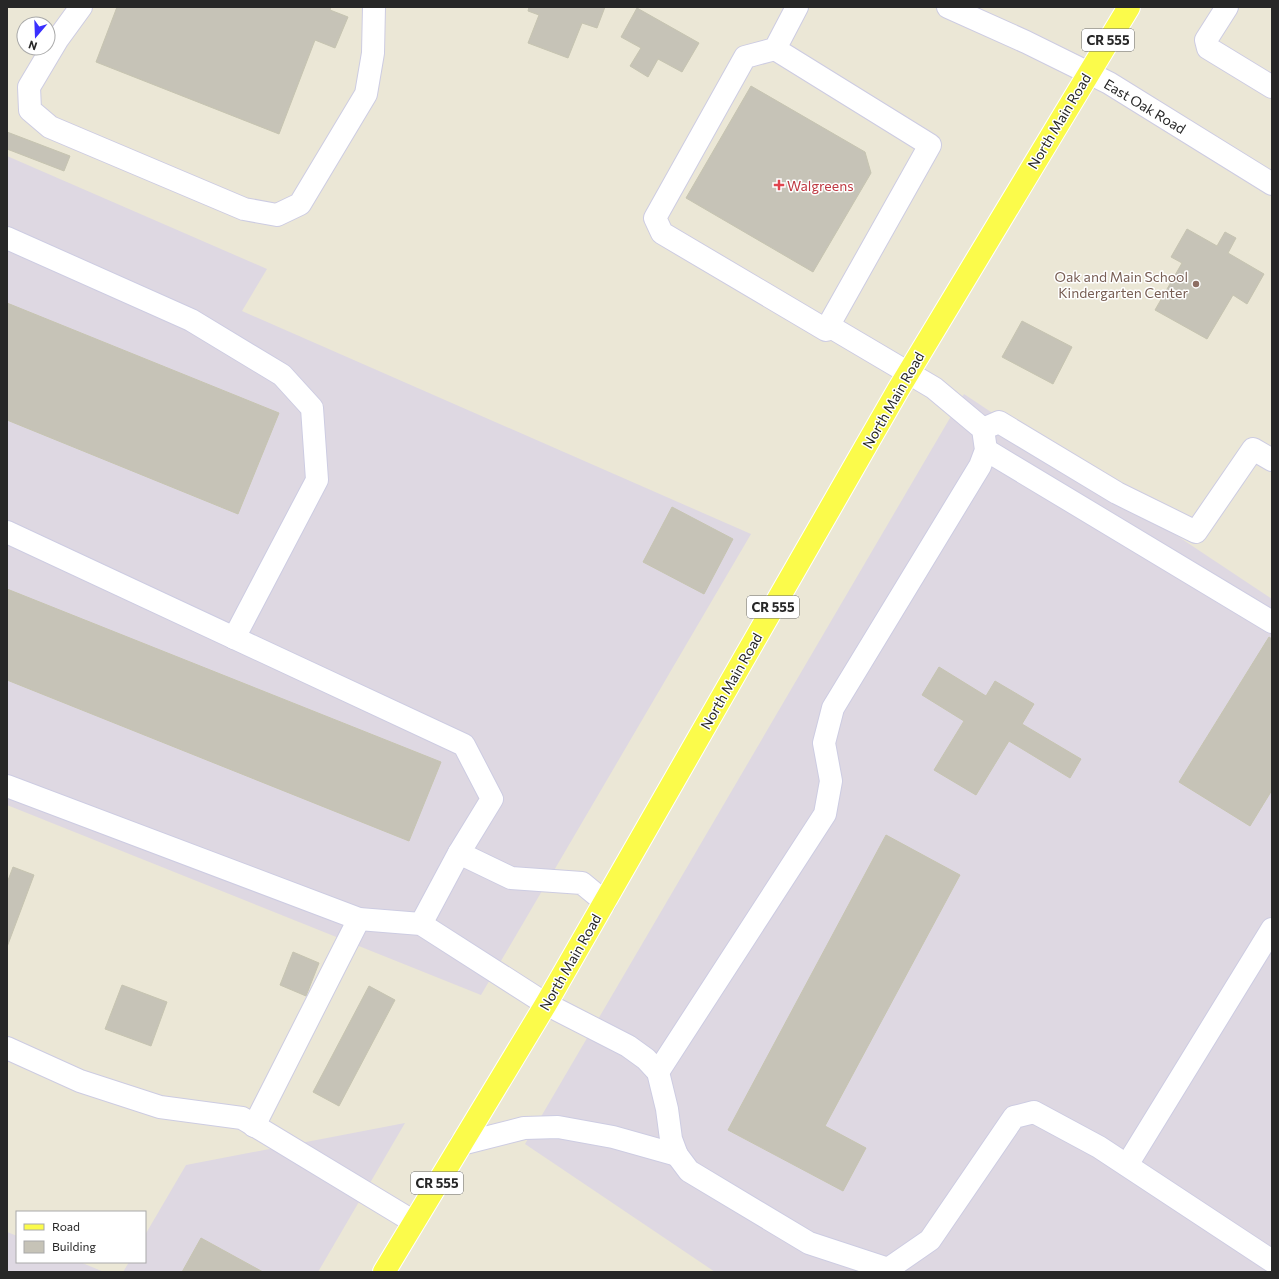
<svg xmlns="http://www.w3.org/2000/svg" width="1279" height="1279" font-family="Commissioner,sans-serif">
  <rect width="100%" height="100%" fill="#ebe7d6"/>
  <g fill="#ded8e2">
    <path d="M7 156 267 269 242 311 751 534 481 995 7 805Z"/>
    <path d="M964 394 1272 599V1272H715L525 1144Z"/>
    <path d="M405 1123 318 1272H123L129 1262H145V1235L186 1165Z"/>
    <path d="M7 1232 17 1236V1262H80L104 1272H7Z"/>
  </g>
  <g fill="#c6c3b7" stroke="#c6c4b1">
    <path d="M117 7H331L330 10 348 17 335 48 315 40 279 134 96 62Z"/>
    <path d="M529 7H605L597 28 582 23 568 58 528 43 539 15 528 11Z"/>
    <path d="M637 8 699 43 682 72 658 59 648 77 630 66 641 48 621 37Z"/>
    <path d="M751 86 865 152 871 173 813 272 686 198Z"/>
    <path d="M7 132 70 156 64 171 7 149Z"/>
    <path d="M1187 229 1217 246 1225 232 1236 238 1228 253 1264 274 1247 304 1233 295 1207 339 1155 310 1182 263 1171 257Z"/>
    <path d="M7 303 279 413 238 514 7 420Z"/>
    <path d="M1022 321 1072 347 1053 384 1002 357Z"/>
    <path d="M672 507 733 539 704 594 643 562Z"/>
    <path d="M7 589 441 762 409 841 7 680Z"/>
    <path d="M1269 637 1272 639V790L1250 826 1179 782Z"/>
    <path d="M939 667 986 696 995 681 1034 704 1022 724 1081 759 1070 778 1009 741 976 795 934 770 964 721 922 695Z"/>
    <path d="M886 835 960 875 825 1126 866 1148 843 1191 728 1130Z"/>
    <path d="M13 867 34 875 7 947V883Z"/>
    <path d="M293 952 319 963 306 996 280 985Z"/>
    <path d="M122 985 167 1002 151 1046 105 1029Z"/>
    <path d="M369 986 395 1000 339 1106 313 1092Z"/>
    <path d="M201 1238 263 1272H182Z"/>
  </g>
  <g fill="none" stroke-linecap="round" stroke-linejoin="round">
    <defs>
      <g id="minor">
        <path d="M81 7 57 40 29 87 30 110 50 127 244 209 277 215 300 204 366 94 373 53 374 7"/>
        <path d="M948 7 1026 42 1109 83 1272 184"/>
        <path d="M1227 7 1206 40 1208 48 1272 87"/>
        <path d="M775 49 930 145 826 330 662 233 655 218 745 57 775 49 797 7"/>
        <path d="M7 238 191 320 282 375 312 408 317 480 234 638"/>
        <path d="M983 429 999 422 1117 493 1196 532 1253 449 1272 460"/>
        <path d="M986 450 1272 622"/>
        <path d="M7 532 464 745 492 799 459 853 511 878 582 883 605 902"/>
        <path d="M7 786 359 919 421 924 546 1004 628 1046 646 1059 658 1072 667 1109 671 1139 677 1155 689 1171 809 1243 888 1269 930 1240 1014 1117 1034 1112 1099 1147 1272 1261"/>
        <path d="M421 924 459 853"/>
        <path d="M7 1048 80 1081 160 1107 242 1118 414 1222"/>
        <path d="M658 1072 825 814 831 781 824 743 833 708 980 466 986 450 983 429 934 388 829 326"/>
        <path d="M254 1126 359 919"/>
        <path d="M461 1144 524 1128 558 1127 613 1137 677 1155"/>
        <path d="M1127 1165 1272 929"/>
      </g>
      <path id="major" d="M384 1272 546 1004 898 390 1129 7"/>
    </defs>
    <use href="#minor" stroke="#cdcce2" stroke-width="24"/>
    <use href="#major" stroke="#fff" stroke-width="24"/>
    <use href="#minor" stroke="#fff" stroke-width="22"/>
    <use href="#major" stroke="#fbfb4b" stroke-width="22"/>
  </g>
  <path fill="#e0444e" stroke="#fff" stroke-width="1.5" d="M777 179h4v4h4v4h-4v4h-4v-4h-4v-4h4z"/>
  <circle fill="#8d6e63" stroke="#fff" stroke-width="1.5" cx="1196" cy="284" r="4"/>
  <g text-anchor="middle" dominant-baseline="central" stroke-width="3" stroke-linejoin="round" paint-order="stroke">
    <g fill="#fff" stroke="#686868" stroke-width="1">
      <rect x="1082" y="29" width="52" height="22" rx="3"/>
      <rect x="747" y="596" width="52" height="22" rx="3"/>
      <rect x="411" y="1172" width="52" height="22" rx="3"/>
    </g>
    <g font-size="13" font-weight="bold" fill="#272727">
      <text x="1108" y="40">CR 555</text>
      <text x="773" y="607">CR 555</text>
      <text x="437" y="1183">CR 555</text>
    </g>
    <g font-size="14" fill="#272727" stroke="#fff">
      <text transform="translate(1145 106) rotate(31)">East Oak Road</text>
      <text transform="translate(1059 121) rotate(-59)">North Main Road</text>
      <text transform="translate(893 400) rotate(-60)">North Main Road</text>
      <text transform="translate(731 681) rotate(-60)">North Main Road</text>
      <text transform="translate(570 962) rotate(-60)">North Main Road</text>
    </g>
    <g font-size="14" fill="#be3a42" stroke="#fff" text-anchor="start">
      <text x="787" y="185">Walgreens</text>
    </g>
    <g font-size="14" fill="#785e54" stroke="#fff" text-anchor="end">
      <text x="1188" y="276">Oak and Main School<tspan x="1188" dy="16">Kindergarten Center</tspan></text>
    </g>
  </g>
  <rect width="1279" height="1279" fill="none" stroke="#272727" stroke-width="16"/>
  <rect x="16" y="1211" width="130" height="52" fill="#ffffff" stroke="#a9a9a9"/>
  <rect x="24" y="1224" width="20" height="6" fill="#fbfb4b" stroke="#a9a9a9"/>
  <text x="52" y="1231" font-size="12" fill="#272727">Road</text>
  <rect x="24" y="1241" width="20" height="12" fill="#c6c3b7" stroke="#a9a9a9"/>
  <text x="52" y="1251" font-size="12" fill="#272727">Building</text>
  <g transform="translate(36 36) rotate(199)"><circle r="19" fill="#ffffff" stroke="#a9a9a9"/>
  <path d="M0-3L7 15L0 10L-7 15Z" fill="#3a30ff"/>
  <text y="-6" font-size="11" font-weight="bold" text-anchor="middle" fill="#272727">N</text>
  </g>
</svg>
